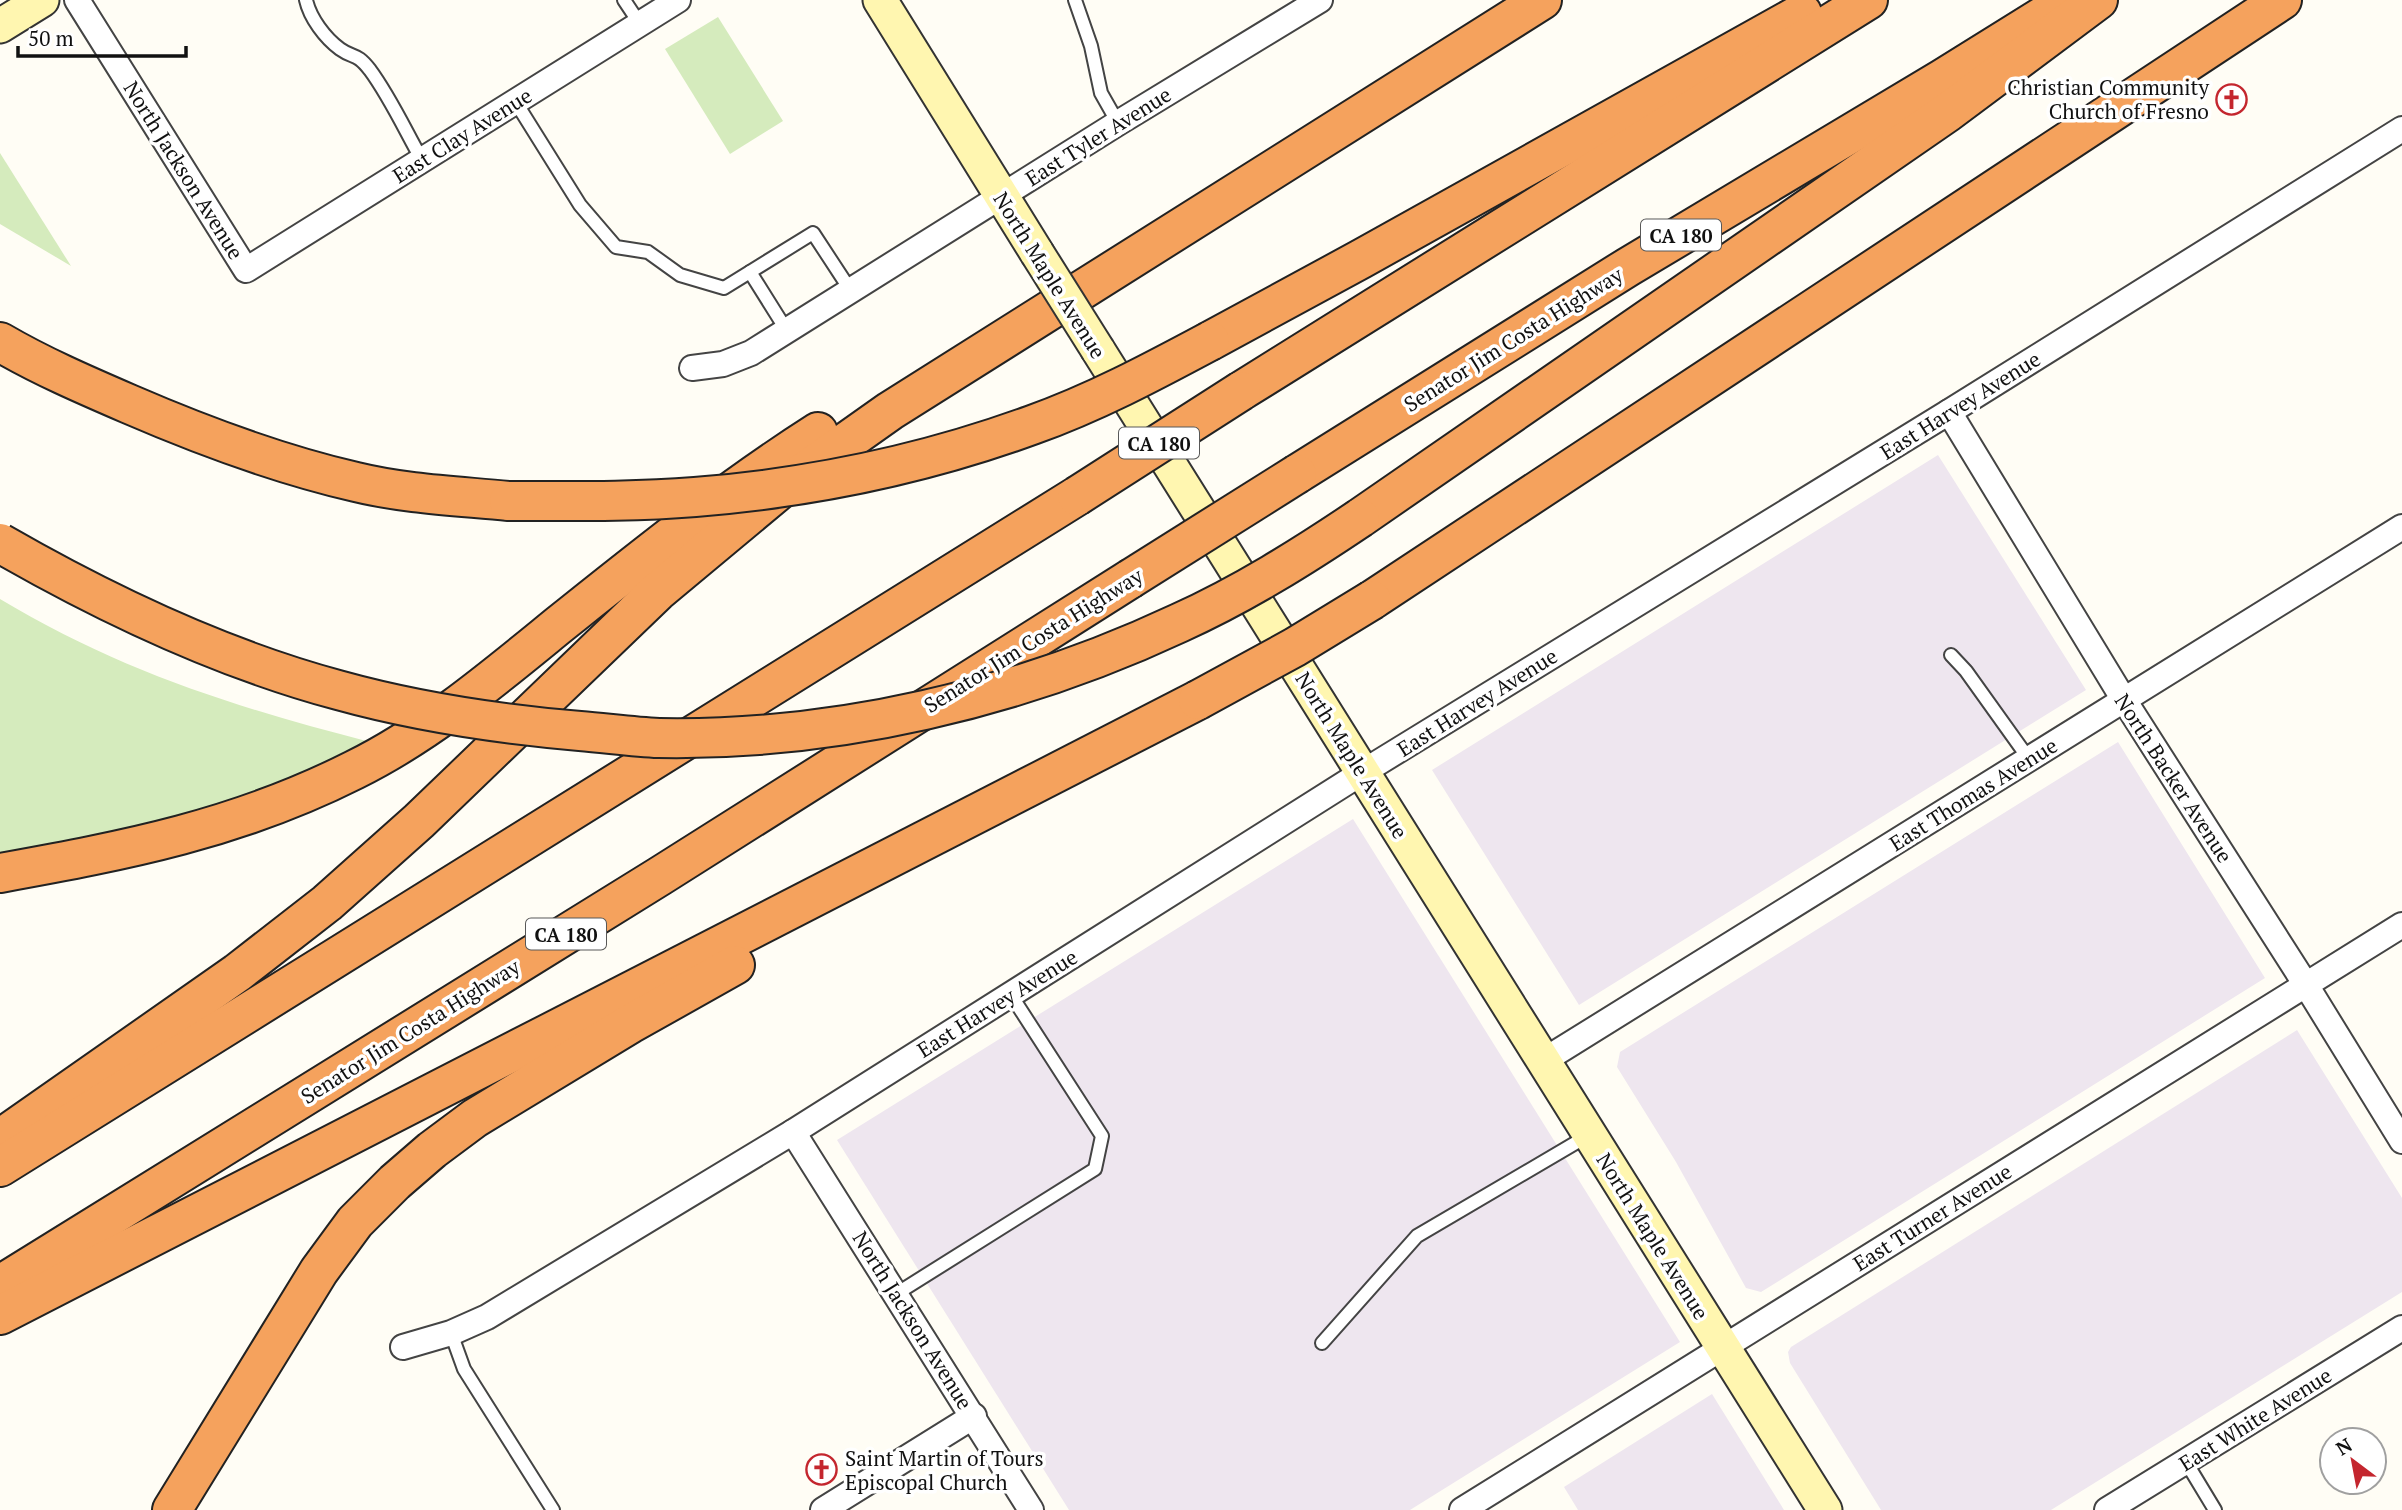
<svg xmlns="http://www.w3.org/2000/svg" width="2402" height="1510" font-family="'PT Serif',serif">
  <rect width="100%" height="100%" fill="#fffdf5"/>
  <g fill="#eee6ef">
    <path d="M1938 455 2086 690 1579 1005 1432 770Z"/>
    <path d="M2118 742 2265 978 1761 1292 1746 1288 1676 1162 1617 1067 1620 1052Z"/>
    <path d="M1353 819 1680 1342 1410 1510H1069L837 1140Z"/>
    <path d="M2297 1030 2402 1198V1292L2051 1510H1881L1790 1363 1788 1352 1791 1347Z"/>
    <path d="M1712 1394 1784 1510H1578L1564 1487Z"/>
  </g>
  <g fill="#d5ebbd">
    <path d="M718 17 783 121 730 154 665 49Z"/>
    <path d="M0 153 71 266 0 224Z"/>
    <path d="M0 599C120 671 235 707 370 742 314 770 254 794 195 813 133 833 65 841 0 853Z"/>
  </g>
  <g fill="none" stroke-linecap="round" stroke-linejoin="round">
    <defs>
      <g id="lane">
        <path d="M306 0C310 18 325 38 340 49 354 59 356 52 370 70 390 97 405 130 422 160"/>
        <path d="M624 0 640 24"/>
        <path d="M1075 0 1091 46 1101 93 1118 123"/>
        <path d="M515 101 580 205 616 247 648 252 680 275 724 288 813 233 851 291"/>
        <path d="M750 272 787 331"/>
        <path d="M1951 655 1966 671 2029 759"/>
        <path d="M896 1294 1095 1169 1102 1136 1011 995"/>
        <path d="M451 1333 464 1369 553 1510"/>
        <path d="M1322 1343 1417 1236 1589 1135"/>
        <path d="M2186 1462 2215 1510"/>
      </g>
      <g id="street">
        <path d="M77 0 246 270 678 0"/>
        <path d="M692 368 723 364 751 353 1118 123 1320 0"/>
        <path d="M1949 412 2124 700 2306 985 2402 1141"/>
        <path d="M1543 1061 2402 527"/>
        <path d="M793 1132 1031 1510"/>
        <path d="M403 1347 451 1333 487 1317 793 1132 1363 772 1949 412 2402 129"/>
        <path d="M823 1510 974 1416"/>
        <path d="M1462 1510 2402 925"/>
        <path d="M2107 1510 2402 1328"/>
      </g>
      <g id="secondary">
        <path d="M880 0 1037 253"/>
        <path d="M0 26 42 0"/>
        <path d="M1098 350 1825 1510"/>
      </g>
      <g id="highway">
        <path d="M1210 341 1361 259 1802 13"/>
        <path d="M0 342C41 366 85 385 129 404 203 436 278 464 356 482 405 494 458 496 509 501"/>
        <path d="M1241 391 1868 0"/>
        <path d="M1297 474 1628 267 1942 79 2069 0"/>
        <path d="M1360 518 1948 112 2098 0"/>
        <path d="M1372 600 2282 0"/>
        <path d="M0 873C127 850 237 829 354 770 429 733 495 677 560 624 644 557 727 490 818 432"/>
        <path d="M0 1139 237 973 327 903 419 821 657 592 784 486 890 411 1542 0"/>
        <path d="M0 1167 1077 496"/>
        <path d="M0 1285 660 876 1130 579"/>
        <path d="M0 1315 1198 700"/>
        <path d="M172 1510 319 1271 355 1222 395 1182 432 1150 475 1118 630 1024 735 965"/>
      </g>
    </defs>
    <use href="#lane" stroke="#444" stroke-width="16"/>
    <use href="#street" stroke="#444" stroke-width="28"/>
    <use href="#secondary" stroke="#333" stroke-width="37"/>
    <use href="#highway" stroke="#222" stroke-width="42"/>
    <use href="#lane" stroke="#fff" stroke-width="12"/>
    <use href="#street" stroke="#fff" stroke-width="24"/>
    <use href="#secondary" stroke="#fff6b0" stroke-width="33"/>
    <use href="#highway" stroke="#f5a25d" stroke-width="38"/>
    <defs>
      <path id="secondary-bridge" d="M1037 253 1098 350"/>
      <g id="highway-bridge">
        <path d="M1077 496 1241 391"/>
        <path d="M509 501C571 501 633 502 695 497 809 488 925 464 1032 425 1094 403 1152 372 1210 341"/>
        <path d="M0 543C106 604 219 658 338 690 417 712 498 724 580 731 606 733 633 737 659 738 837 741 1019 698 1179 623 1243 594 1302 557 1360 518"/>
        <path d="M1130 579 1297 474"/>
        <path d="M1198 700 1295 647 1372 600"/>
      </g>
    </defs>
    <use href="#secondary-bridge" stroke="#333" stroke-width="37" stroke-linecap="butt"/>
    <use href="#highway-bridge" stroke="#222" stroke-width="42" stroke-linecap="butt"/>
    <use href="#secondary-bridge" stroke="#fff6b0" stroke-width="33"/>
    <use href="#highway-bridge" stroke="#f5a25d" stroke-width="38"/>
  </g>
  <defs>
    <symbol id="church-ring" viewBox="-11 -11 22 22"><circle r="9.5" fill="#fff" stroke="#c4262e" stroke-width="1.5"/><path d="M-1.2-6h2.4v3.5h3.3v2.4h-3.3V6h-2.4V-.1h-3.3v-2.4h3.3Z" fill="#c4262e"/></symbol>
  </defs>
  <g fill-rule="evenodd">
    <use href="#church-ring" x="2214" y="82" width="35" height="35"/>
    <use href="#church-ring" x="804" y="1452" width="35" height="35"/>
  </g>
  <g text-anchor="middle" dominant-baseline="central" stroke-width="7" stroke-linejoin="round" paint-order="stroke">
    <g fill="#fff" stroke="#585858" stroke-width="2">
      <rect x="1641" y="219.5" width="80" height="31" rx="5"/>
      <rect x="1119" y="427.5" width="80" height="31" rx="5"/>
      <rect x="526" y="918.5" width="80" height="31" rx="5"/>
    </g>
    <g font-size="19" font-weight="bold" fill="#111">
      <text x="1681" y="235">CA 180</text>
      <text x="1159" y="443">CA 180</text>
      <text x="566" y="934">CA 180</text>
    </g>
    <g font-size="21" fill="#111" stroke="#fff" text-anchor="end">
      <text x="2209" y="87">Christian Community<tspan x="2209" dy="24">Church of Fresno</tspan></text>
      <text x="845" y="1458" text-anchor="start">Saint Martin of Tours<tspan x="845" dy="24">Episcopal Church</tspan></text>
    </g>
    <g font-size="21" fill="#111" stroke="#fff">
      <text transform="translate(462 135) rotate(-32)">East Clay Avenue</text>
      <text transform="translate(1098 136) rotate(-32)">East Tyler Avenue</text>
      <text transform="translate(184 170) rotate(58)">North Jackson Avenue</text>
      <text transform="translate(1050 275) rotate(58)">North Maple Avenue</text>
      <text transform="translate(1513 339) rotate(-32)">Senator Jim Costa Highway</text>
      <text transform="translate(1960 405) rotate(-32)">East Harvey Avenue</text>
      <text transform="translate(1033 640) rotate(-32)">Senator Jim Costa Highway</text>
      <text transform="translate(1477 702) rotate(-32)">East Harvey Avenue</text>
      <text transform="translate(1352 755) rotate(58)">North Maple Avenue</text>
      <text transform="translate(2174 778) rotate(57)">North Backer Avenue</text>
      <text transform="translate(1973 794) rotate(-32)">East Thomas Avenue</text>
      <text transform="translate(997 1003) rotate(-32)">East Harvey Avenue</text>
      <text transform="translate(410 1031) rotate(-32)">Senator Jim Costa Highway</text>
      <text transform="translate(1932 1217) rotate(-32)">East Turner Avenue</text>
      <text transform="translate(1653 1236) rotate(58)">North Maple Avenue</text>
      <text transform="translate(913 1320) rotate(58)">North Jackson Avenue</text>
      <text transform="translate(2255 1419) rotate(-32)">East White Avenue</text>
    </g>
  </g>
  <g transform="translate(2353 1461) rotate(328)"><circle r="33" fill="#ffffff" stroke="#a0a0a0" stroke-width="2"/>
  <path d="M0-5L12 26L0 18L-12 26Z" fill="#c4262e"/>
  <text y="-10" font-size="19" font-weight="bold" text-anchor="middle" fill="#111111">N</text>
  </g>
  <path d="M18 46v10h168v-10" fill="none" stroke="#111111" stroke-width="3.5"/>
  <text x="28" y="46" font-size="21" fill="#111111" stroke="#ffffff" stroke-width="5" paint-order="stroke">50 m</text>
</svg>
